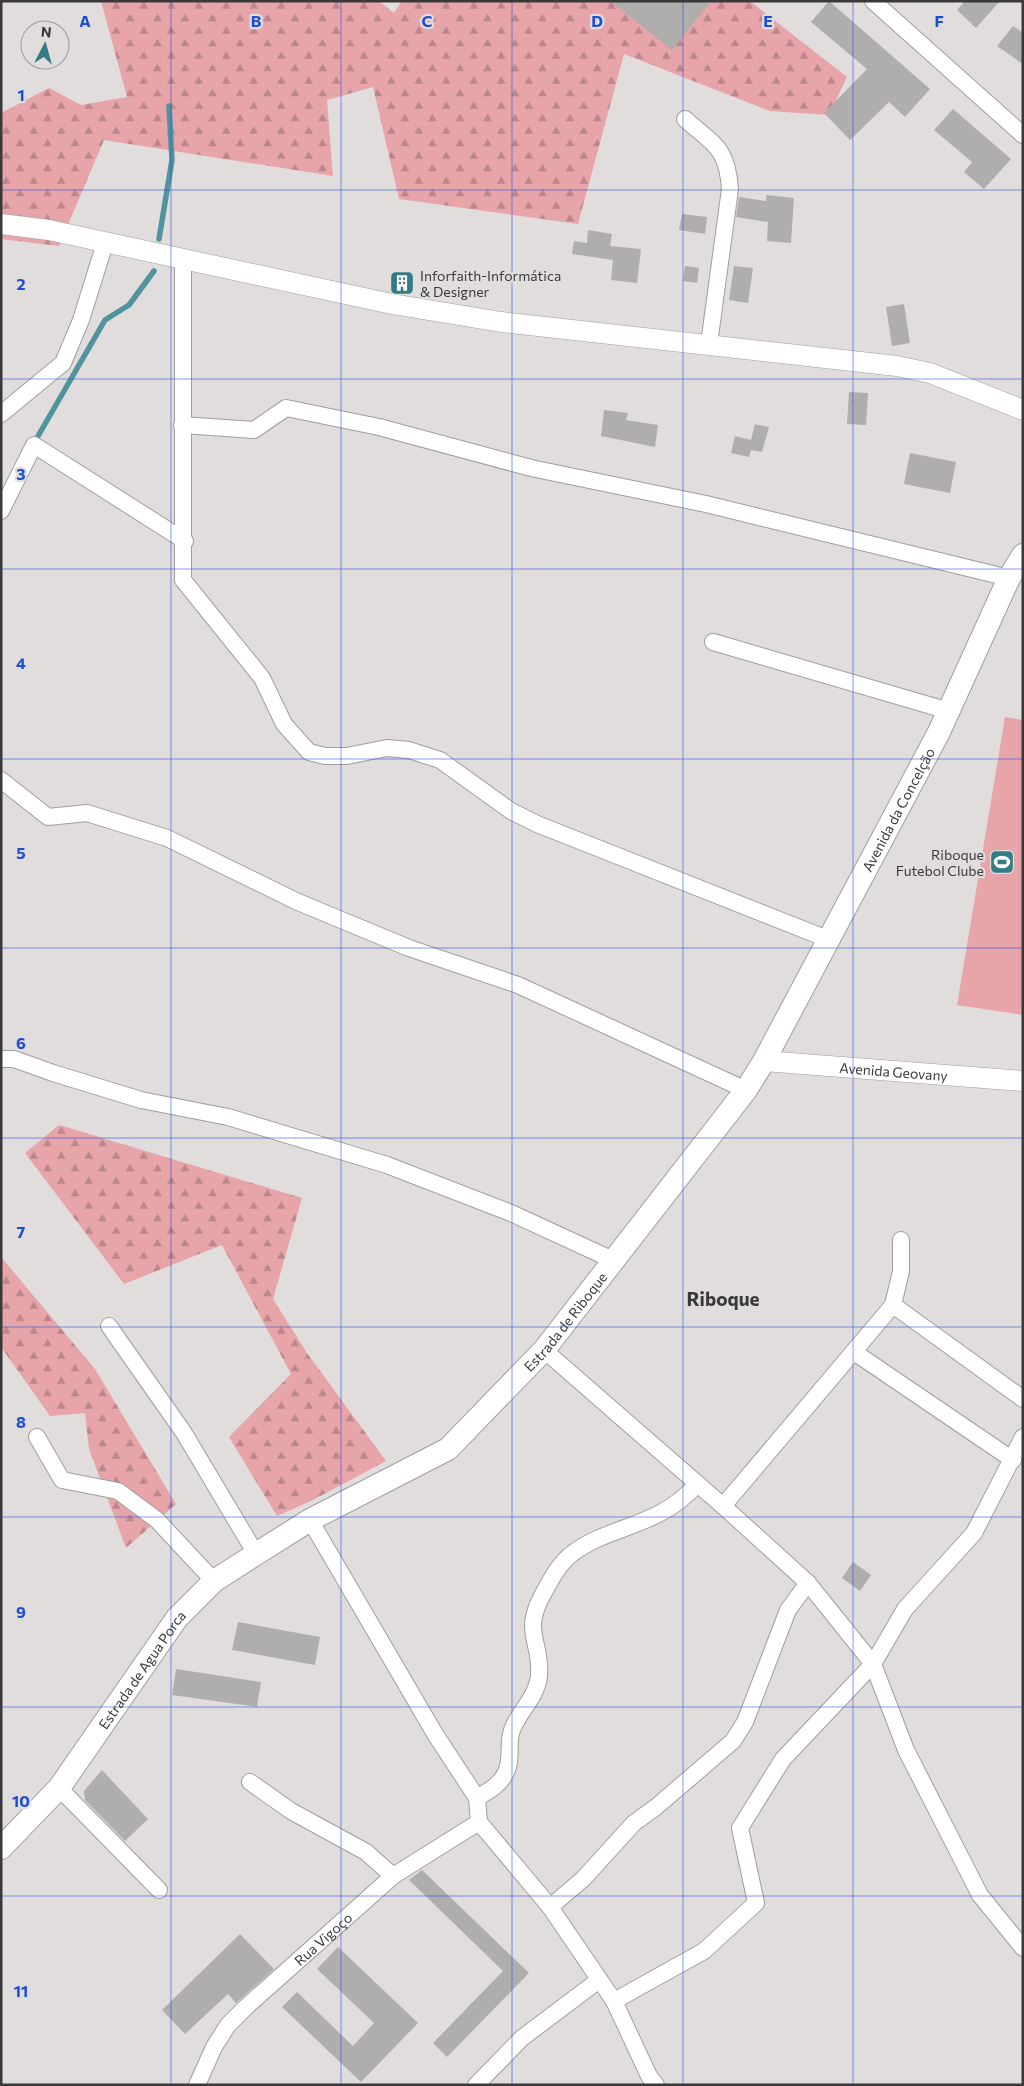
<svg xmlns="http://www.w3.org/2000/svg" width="1024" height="2086" font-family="Commissioner,sans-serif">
  <defs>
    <pattern id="forest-firs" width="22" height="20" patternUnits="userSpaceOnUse" patternTransform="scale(1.25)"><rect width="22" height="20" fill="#e7a4a9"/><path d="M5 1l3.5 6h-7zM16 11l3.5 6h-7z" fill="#bc878b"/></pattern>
  </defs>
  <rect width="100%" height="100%" fill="#e1dddd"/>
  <path fill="#e7a4a9" d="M1005 717 1023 720V1015L957 1005Z"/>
  <g fill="url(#forest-firs)">
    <path d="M101 1H379L394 13 402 1H750L847 77 829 115 770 111 624 54 578 224 399 199 373 87 327 100 333 176 104 140 59 246 1 239V113L49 88 81 105 127 97Z"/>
    <path d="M59 1125 302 1198 273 1299 307 1353 386 1461 311 1501 277 1516 229 1437 291 1374 222 1245 124 1284 25 1153Z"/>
    <path d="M1 1257 95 1369 176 1504 126 1548 89 1449 85 1413 50 1416 1 1347Z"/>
  </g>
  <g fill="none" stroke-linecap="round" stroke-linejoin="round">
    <g stroke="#52949d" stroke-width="5.5">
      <path d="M159 239 172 160 169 106"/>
      <path d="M34 443 105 320 129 305 154 271"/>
    </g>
  </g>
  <g fill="#b0adad">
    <path d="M610 1H711L672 50Z"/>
    <path d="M829 1 930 89 905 117 889 102 850 140 824 113 867 69 811 22Z"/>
    <path d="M965 1H1000L976 28 957 10Z"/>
    <path d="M1013 26 1023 33V64L997 46Z"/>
    <path d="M953 109 1011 159 984 189 964 172 972 162 934 130Z"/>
    <path d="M766 195 794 198 791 243 767 241 768 222 736 217 739 197 766 201Z"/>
    <path d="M682 214 707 217 705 234 679 230Z"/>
    <path d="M588 230 612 234 610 246 641 249 637 283 611 280 613 260 572 254 574 241 587 243Z"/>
    <path d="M685 266 699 268 697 283 683 281Z"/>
    <path d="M734 266 753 268 748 303 729 300Z"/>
    <path d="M396 274 413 279 409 293 392 288Z"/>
    <path d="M904 304 910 343 892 346 886 307Z"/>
    <path d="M849 392 868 393 866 425 847 424Z"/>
    <path d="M604 410 628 413 626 420 658 425 655 447 601 436Z"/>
    <path d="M755 424 769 427 762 452 751 450 749 457 731 453 735 436 751 440Z"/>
    <path d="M910 453 956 462 950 493 904 484Z"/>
    <path d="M853 1562 871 1575 860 1591 842 1578Z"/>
    <path d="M238 1622 320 1637 315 1665 232 1650Z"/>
    <path d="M176 1669 261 1682 257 1707 172 1695Z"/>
    <path d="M102 1770 148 1819 125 1841 85 1800 84 1791Z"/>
    <path d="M422 1870 529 1973 447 2057 433 2043 503 1971 409 1880Z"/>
    <path d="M240 1934 274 1969 236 2003 228 1994 185 2034 162 2010Z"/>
    <path d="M338 1947 418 2023 361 2082 282 2007 297 1992 353 2046 374 2023 317 1969Z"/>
  </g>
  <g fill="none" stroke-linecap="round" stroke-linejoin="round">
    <defs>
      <g id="minor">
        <path d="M873 1 1023 135"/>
        <path d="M685 119C714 145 727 147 730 189L709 344"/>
        <path d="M183 260V580L262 678 284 724 309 752 325 756H347L387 748 409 750 440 760 511 811 537 824 830 940"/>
        <path d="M1 414 63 363 81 320 105 243"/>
        <path d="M182 425 254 430 286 408 379 427 531 468 706 504 1009 578"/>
        <path d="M1 511 34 445 185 541"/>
        <path d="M713 642 949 711"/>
        <path d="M1 780 48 817 87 813 167 838 298 902 409 948 518 985 746 1090"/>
        <path d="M1 1059H14L53 1073 141 1100 228 1117 387 1165 511 1213 613 1260"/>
        <path d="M893 1305 1023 1399"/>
        <path d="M109 1326 184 1433 256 1554"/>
        <path d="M544 1350 723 1506 808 1583 873 1664 906 1750 980 1895 1023 1948"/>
        <path d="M854 1352 1013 1460"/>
        <path d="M37 1437 62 1480 118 1491 157 1520 214 1581"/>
        <path d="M723 1506 893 1305 901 1271V1240"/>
        <path d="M310 1520 435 1734 477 1798 479 1822 550 1907 614 2001 649 2076 656 2085"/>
        <path d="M250 1782 291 1811 366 1852 393 1876"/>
        <path d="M59 1788 159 1890"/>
        <path d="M477 1798C488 1791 499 1786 505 1774 513 1761 507 1743 512 1730 519 1711 537 1697 539 1676 542 1642 522 1633 542 1596 550 1581 559 1563 573 1553 599 1533 634 1528 662 1512 676 1505 687 1495 698 1484"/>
        <path d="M550 1907 583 1879 634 1823 656 1807 733 1741 745 1722 788 1610 808 1583"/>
        <path d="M614 2001 704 1951 756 1903 740 1828 783 1759 873 1664 905 1609 974 1533 1023 1437"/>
        <path id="s1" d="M197 2085 214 2047 228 2025 246 2007 393 1876 479 1822"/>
        <path d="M476 2085 522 2038 599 1980"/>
      </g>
      <g id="tertiary">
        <path d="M1 224 49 230 392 304 501 322 897 366 930 373 1023 410"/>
        <path id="s2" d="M764 1061 1023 1081"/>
      </g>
      <g id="secondary">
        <path id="s3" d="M1 1848 59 1788 177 1618 214 1581 256 1554 310 1520 448 1449 544 1350 746 1090 764 1061 939 732 1009 578 1023 555"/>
      </g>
    </defs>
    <use href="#minor" stroke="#a09d9d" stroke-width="18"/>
    <use href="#tertiary" stroke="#a09d9d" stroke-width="21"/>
    <use href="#secondary" stroke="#a09d9d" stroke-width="24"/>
    <use href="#minor" stroke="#fff" stroke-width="16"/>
    <use href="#tertiary" stroke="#fff" stroke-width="20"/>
    <use href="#secondary" stroke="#fff" stroke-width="22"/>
  </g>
  <path fill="none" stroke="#1d4ed8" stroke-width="1" stroke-opacity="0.55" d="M171 1V2085M341 1V2085M512 1V2085M683 1V2085M853 1V2085M1 190H1023M1 379H1023M1 569H1023M1 759H1023M1 948H1023M1 1138H1023M1 1327H1023M1 1517H1023M1 1707H1023M1 1896H1023"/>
  <defs>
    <symbol id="building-square" viewBox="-11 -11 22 22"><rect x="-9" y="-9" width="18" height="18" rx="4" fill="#347c85" stroke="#e1dddd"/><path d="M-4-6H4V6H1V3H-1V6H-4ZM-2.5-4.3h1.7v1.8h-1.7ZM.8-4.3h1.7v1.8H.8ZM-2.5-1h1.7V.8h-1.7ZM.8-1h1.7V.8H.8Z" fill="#fff"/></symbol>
    <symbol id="stadium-square" viewBox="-11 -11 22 22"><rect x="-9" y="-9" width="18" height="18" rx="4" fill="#347c85" stroke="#e1dddd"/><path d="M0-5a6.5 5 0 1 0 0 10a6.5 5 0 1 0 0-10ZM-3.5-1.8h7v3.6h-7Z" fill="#fff"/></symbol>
  </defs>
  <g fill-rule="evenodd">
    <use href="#building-square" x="388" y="269" width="28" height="28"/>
    <use href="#stadium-square" x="988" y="848" width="28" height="28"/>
  </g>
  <g text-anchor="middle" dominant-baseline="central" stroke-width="4.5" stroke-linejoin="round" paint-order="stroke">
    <g font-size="14" fill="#3a3939" stroke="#e1dddd" text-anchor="start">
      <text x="420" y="275">Inforfaith-Informática<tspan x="420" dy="16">&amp; Designer</tspan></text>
      <text x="984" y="854" text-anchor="end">Riboque<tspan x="984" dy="16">Futebol Clube</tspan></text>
    </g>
    <g font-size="14" fill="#3a3939" stroke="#e1dddd">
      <text stroke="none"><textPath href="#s3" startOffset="1398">Avenida da Concelção</textPath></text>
      <text stroke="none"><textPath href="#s2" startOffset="130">Avenida Geovany</textPath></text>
      <text stroke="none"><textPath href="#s3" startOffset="785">Estrada de Riboque</textPath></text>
      <text stroke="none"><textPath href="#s3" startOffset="228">Estrada de Agua Porca</textPath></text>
      <text stroke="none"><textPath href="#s1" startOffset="196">Rua Vigoço</textPath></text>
    </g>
    <g font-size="19" font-weight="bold" fill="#3a3939" stroke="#e1dddd">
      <text x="723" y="1298">Riboque</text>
    </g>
  </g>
  <g font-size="16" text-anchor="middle" font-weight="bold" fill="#1d4ed8" stroke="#e1dddd" stroke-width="4.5" stroke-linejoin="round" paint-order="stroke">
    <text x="85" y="27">A</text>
    <text x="256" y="27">B</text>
    <text x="427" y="27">C</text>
    <text x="597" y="27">D</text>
    <text x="768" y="27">E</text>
    <text x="939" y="27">F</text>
    <text x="21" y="101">1</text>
    <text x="21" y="290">2</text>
    <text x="21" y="480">3</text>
    <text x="21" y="669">4</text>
    <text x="21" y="859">5</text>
    <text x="21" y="1049">6</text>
    <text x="21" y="1238">7</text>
    <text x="21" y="1428">8</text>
    <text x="21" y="1618">9</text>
    <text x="21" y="1807">10</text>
    <text x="21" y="1997">11</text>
  </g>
  <rect width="1024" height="2086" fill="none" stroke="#3a3939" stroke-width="5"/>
  <g transform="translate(45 45) rotate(6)"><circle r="24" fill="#e1dddd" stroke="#9e9b9b"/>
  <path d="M0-4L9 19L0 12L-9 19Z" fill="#347c85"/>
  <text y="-8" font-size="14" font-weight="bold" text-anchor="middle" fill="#3a3939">N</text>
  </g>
</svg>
